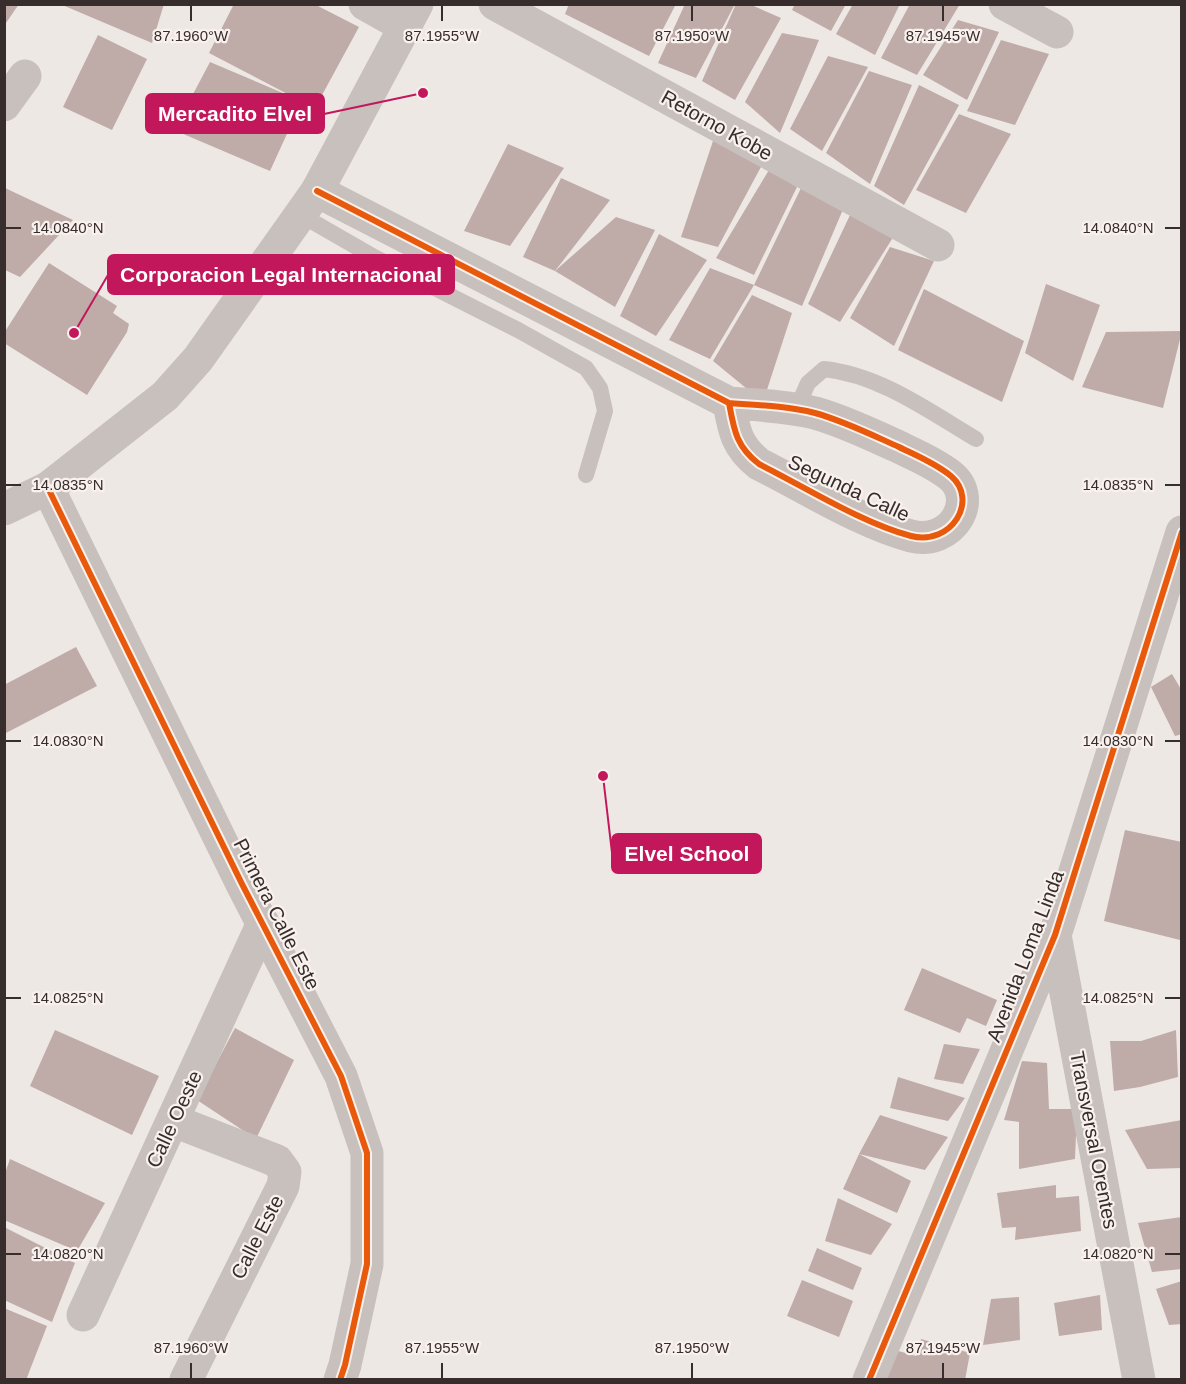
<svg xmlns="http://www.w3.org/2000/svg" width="1186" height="1384" font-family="Helvetica,sans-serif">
  <rect width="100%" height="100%" fill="#eee8e4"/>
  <g fill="#bfaba8">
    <path d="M4 4H19L6 23 4 22Z"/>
    <path d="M60 4H164L152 43Z"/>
    <path d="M234 4H314L359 27 315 108 302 101 270 171 174 130 210 62 297 99 209 53Z"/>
    <path d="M569 4H676L649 56 565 14Z"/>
    <path d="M685 4H735L696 78 658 63Z"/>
    <path d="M736 4H749L781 18 735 100 702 81Z"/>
    <path d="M795 4H846L831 31 792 10Z"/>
    <path d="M853 4H900L875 55 836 34Z"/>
    <path d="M910 4H960L917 75 881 58Z"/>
    <path d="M958 20 999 32 967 100 923 75Z"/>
    <path d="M782 33 819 40 780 133 745 102Z"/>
    <path d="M98 35 147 59 112 130 63 107Z"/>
    <path d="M1001 40 1049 54 1015 125 967 111Z"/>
    <path d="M828 56 868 67 822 151 790 129Z"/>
    <path d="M869 71 912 85 870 184 826 153Z"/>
    <path d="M919 85 959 105 904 205 874 186Z"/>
    <path d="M959 114 1011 134 966 213 916 190Z"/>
    <path d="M714 138 762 165 718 247 681 237Z"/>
    <path d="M508 144 564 168 510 246 464 231Z"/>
    <path d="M769 170 797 187 754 275 716 258Z"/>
    <path d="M561 178 610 200 555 271 523 257Z"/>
    <path d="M802 186 844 207 802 306 754 285Z"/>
    <path d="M5 188 73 220 20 277 5 270Z"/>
    <path d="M851 213 897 231 840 322 808 304Z"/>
    <path d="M616 217 655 230 615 307 555 271Z"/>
    <path d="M659 234 707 260 656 336 620 316Z"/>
    <path d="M890 247 934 261 894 346 850 318Z"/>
    <path d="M49 263 117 306 113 313 129 324 127 332 87 395 4 343V333Z"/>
    <path d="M710 268 754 285 710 359 669 340Z"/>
    <path d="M1046 284 1100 305 1073 381 1025 353Z"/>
    <path d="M924 289 1024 341 1002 402 898 350Z"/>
    <path d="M752 295 792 313 763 402 713 361Z"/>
    <path d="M1182 331 1163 408 1082 387 1106 332Z"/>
    <path d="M76 647 97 686 4 734V685Z"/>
    <path d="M1172 674 1182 691V734L1175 736 1151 687Z"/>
    <path d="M1125 830 1182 842 1180 940 1104 921Z"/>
    <path d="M922 968 997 1000 986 1026 967 1018 960 1033 904 1010Z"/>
    <path d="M235 1028 294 1060 256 1139 197 1100Z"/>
    <path d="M55 1030 159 1076 132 1135 30 1086Z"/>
    <path d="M1176 1030 1178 1077 1140 1087 1114 1091 1110 1041H1141Z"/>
    <path d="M944 1044 980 1049 963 1084 934 1079Z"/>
    <path d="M1022 1061 1047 1063 1049 1109H1077L1075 1159 1019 1169V1122L1004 1120Z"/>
    <path d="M898 1077 965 1098 948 1121 890 1108Z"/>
    <path d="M880 1115 948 1137 925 1170 859 1154 911 1181 897 1213 843 1189 859 1154Z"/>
    <path d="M1182 1120V1168L1147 1169 1125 1130Z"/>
    <path d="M10 1159 105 1203 77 1251 4 1220V1176Z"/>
    <path d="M1056 1185V1198L1079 1196 1081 1231 1015 1240 1016 1227 1002 1228 997 1193Z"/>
    <path d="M838 1198 892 1224 871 1255 825 1241Z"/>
    <path d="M1182 1217V1269L1152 1272 1138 1223Z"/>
    <path d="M4 1227 75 1263 52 1322 4 1300Z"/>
    <path d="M817 1248 862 1268 853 1290 808 1271Z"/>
    <path d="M802 1280 853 1301 839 1337 787 1316Z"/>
    <path d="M1182 1281V1324L1169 1325 1156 1289Z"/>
    <path d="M1100 1295 1102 1330 1059 1336 1054 1303Z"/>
    <path d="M1019 1297 1020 1340 983 1345 991 1299Z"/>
    <path d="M4 1308 47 1326 26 1380H4Z"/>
    <path d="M921 1339 970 1353 965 1380H886L895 1350 916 1356Z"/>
  </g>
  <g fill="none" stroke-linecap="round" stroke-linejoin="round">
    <g stroke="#c7c0bd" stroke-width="16">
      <path d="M301 215 374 257 518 330 586 368 600 388 605 411 586 475"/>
      <path d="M796 410 808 383 824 369C880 375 929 411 976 439"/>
    </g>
    <g stroke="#c7c0bd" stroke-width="33">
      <path d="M365 4 406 27"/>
      <path d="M495 4 938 245"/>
      <path d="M1005 4 1057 32"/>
      <path d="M4 105 25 76"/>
      <path d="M317 191 729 403C757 405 787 406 815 413 844 421 872 435 899 447 917 456 935 463 951 476 979 500 952 546 911 536 862 523 805 487 759 464 736 446 734 430 729 403"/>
      <path d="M48 488 165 396 198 359 317 191 417 4"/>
      <path d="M1055 935 1139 1380"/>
      <path d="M174 1121 277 1161 285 1172 283 1186 186 1380"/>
      <path d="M83 1315 263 923"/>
    </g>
    <g stroke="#c7c0bd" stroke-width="33">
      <path d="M4 509 48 488 242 884 341 1076 367 1153V1264L345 1365 340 1380"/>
      <path d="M869 1380 1055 935 1182 532"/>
    </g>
    <defs>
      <g id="cycleway">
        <path d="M317 191 729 403C757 405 787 406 815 413 844 421 872 435 899 447 917 456 935 463 951 476 979 500 952 546 911 536 862 523 805 487 759 464 736 446 734 430 729 403"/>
        <path d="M48 488 242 884 341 1076 367 1153V1264L345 1365 340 1380"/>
        <path d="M869 1380 1055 935 1182 532"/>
      </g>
    </defs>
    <use href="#cycleway" stroke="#f9f1ed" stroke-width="10"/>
    <use href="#cycleway" stroke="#e8590c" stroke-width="6"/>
  </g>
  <path fill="none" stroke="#372d2c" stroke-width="2" d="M191 6V21M442 6V21M692 6V21M943 6V21M6 228H21M1165 228H1180M6 485H21M1165 485H1180M6 741H21M1165 741H1180M6 998H21M1165 998H1180M6 1254H21M1165 1254H1180M191 1363V1378M442 1363V1378M692 1363V1378M943 1363V1378"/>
  <g text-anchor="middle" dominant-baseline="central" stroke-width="4.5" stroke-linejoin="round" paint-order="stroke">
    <g font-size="20" fill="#372d2c" stroke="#f9f1ed">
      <text transform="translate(717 125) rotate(29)">Retorno Kobe</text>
      <text transform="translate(849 488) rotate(25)">Segunda Calle</text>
      <text transform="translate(277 914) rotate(63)">Primera Calle Este</text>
      <text transform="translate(1025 956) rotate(-69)">Avenida Loma Linda</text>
      <text transform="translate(174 1119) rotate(-65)">Calle Oeste</text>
      <text transform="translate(1094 1140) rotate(79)">Transversal Orentes</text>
      <text transform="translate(257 1237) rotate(-63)">Calle Este</text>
    </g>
  </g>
  <g font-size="15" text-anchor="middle" fill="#372d2c" stroke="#f9f1ed" stroke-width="4.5" stroke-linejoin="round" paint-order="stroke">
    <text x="191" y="41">87.1960°W</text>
    <text x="442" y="41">87.1955°W</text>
    <text x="692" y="41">87.1950°W</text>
    <text x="943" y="41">87.1945°W</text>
    <text x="68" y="233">14.0840°N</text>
    <text x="1118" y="233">14.0840°N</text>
    <text x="68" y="490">14.0835°N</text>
    <text x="1118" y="490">14.0835°N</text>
    <text x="68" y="746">14.0830°N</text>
    <text x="1118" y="746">14.0830°N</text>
    <text x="68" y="1003">14.0825°N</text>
    <text x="1118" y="1003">14.0825°N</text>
    <text x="68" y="1259">14.0820°N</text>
    <text x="1118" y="1259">14.0820°N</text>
    <text x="191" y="1353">87.1960°W</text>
    <text x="442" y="1353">87.1955°W</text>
    <text x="692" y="1353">87.1950°W</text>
    <text x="943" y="1353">87.1945°W</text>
  </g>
  <path fill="none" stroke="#c2185b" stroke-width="2" d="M423 93L324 114M74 333L108 275M603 776L612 853"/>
  <g fill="#c2185b" stroke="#f9f1ed" stroke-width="2">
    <circle cx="423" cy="93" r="6"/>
    <circle cx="74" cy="333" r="6"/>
    <circle cx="603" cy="776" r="6"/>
  </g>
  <g fill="#c2185b" stroke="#c2185b" stroke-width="2">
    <rect x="146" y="94" width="178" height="39" rx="6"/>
    <rect x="108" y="255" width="346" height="39" rx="6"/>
    <rect x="612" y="834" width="149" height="39" rx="6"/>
  </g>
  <g font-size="21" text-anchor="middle" font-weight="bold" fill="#fff">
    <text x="235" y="121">Mercadito Elvel</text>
    <text x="281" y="282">Corporacion Legal Internacional</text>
    <text x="687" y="861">Elvel School</text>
  </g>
  <rect width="1186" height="1384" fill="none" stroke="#372d2c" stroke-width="12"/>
</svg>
